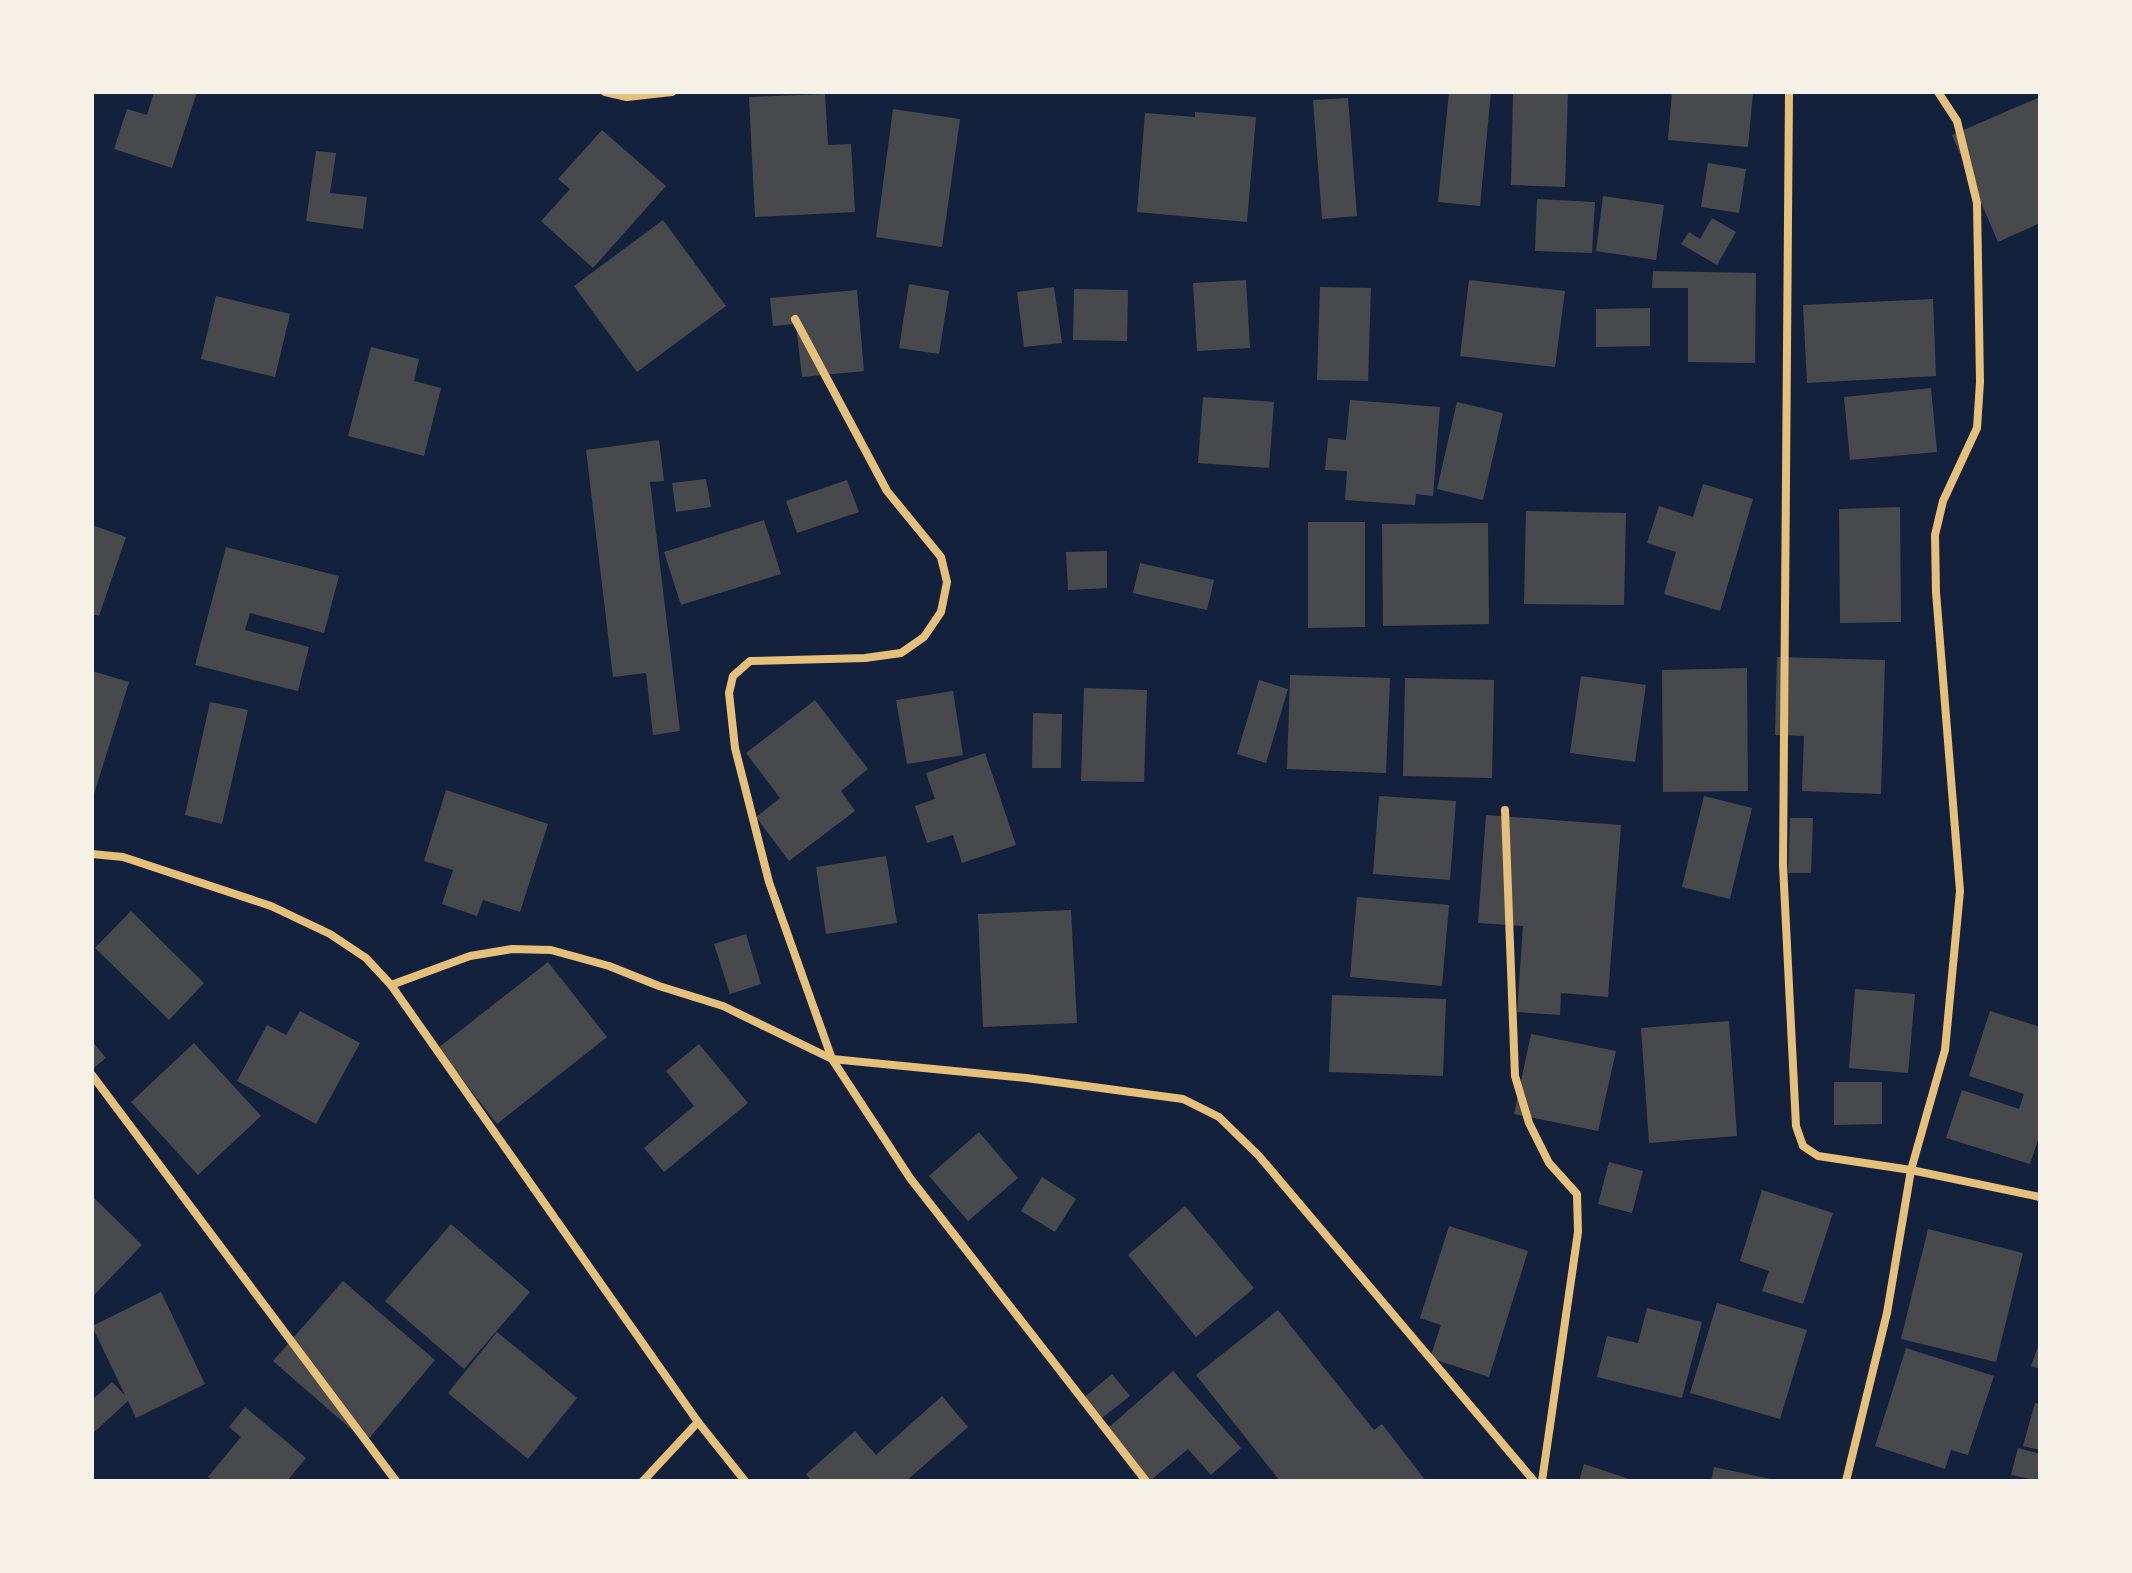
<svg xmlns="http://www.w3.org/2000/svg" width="2132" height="1573" font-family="'DM Sans',sans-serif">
  <rect width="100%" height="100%" fill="#14213d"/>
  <g fill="#48494c">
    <path d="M154 92H197L172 168 114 149 127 109 147 115Z"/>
    <path d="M1449 92H1491L1480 206 1438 202Z"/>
    <path d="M1513 92H1568L1565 187 1511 185Z"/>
    <path d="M1672 92H1753L1748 147 1668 140Z"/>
    <path d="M825 94 828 145 851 144 855 212 755 217 749 97Z"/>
    <path d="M2040 97V223L1998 242 1952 135Z"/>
    <path d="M1348 98 1357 216 1322 219 1313 100Z"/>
    <path d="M893 109 960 119 942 247 876 237Z"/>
    <path d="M1195 112 1256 117 1247 222 1137 212 1145 113 1195 117Z"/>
    <path d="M602 130 666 186 593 268 541 221 570 189 558 179Z"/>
    <path d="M316 151 336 153 330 193 367 197 363 229 306 221Z"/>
    <path d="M1708 163 1746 169 1739 213 1701 207Z"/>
    <path d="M1603 196 1664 205 1656 260 1596 251Z"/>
    <path d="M1537 199 1595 202 1592 253 1535 251Z"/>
    <path d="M1712 218 1736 232 1717 265 1681 244 1689 232 1700 239Z"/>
    <path d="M663 220 726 306 637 372 574 286Z"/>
    <path d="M1653 271 1756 273 1755 363 1688 362V288H1652Z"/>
    <path d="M1246 280 1250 348 1197 351 1193 283Z"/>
    <path d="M1469 280 1565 291 1555 367 1460 356Z"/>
    <path d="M909 284 949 291 939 354 899 348Z"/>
    <path d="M1054 287 1062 343 1024 347 1017 292Z"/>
    <path d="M1320 287 1371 288 1368 381 1317 380Z"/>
    <path d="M1074 289 1128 290 1127 341 1073 340Z"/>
    <path d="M857 290 864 371 802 377 796 324 773 326 770 298Z"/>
    <path d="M216 296 290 314 275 377 201 359Z"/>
    <path d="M1933 299 1936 376 1807 383 1803 305Z"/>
    <path d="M1650 308V346L1596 347V309Z"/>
    <path d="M371 347 419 359 414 381 441 388 424 456 348 436Z"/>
    <path d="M1931 388 1937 452 1850 460 1844 397Z"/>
    <path d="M1203 397 1274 402 1269 468 1198 463Z"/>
    <path d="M1350 400 1440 407 1433 496 1416 494 1415 505 1345 500 1347 471 1325 470 1328 438 1346 440Z"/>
    <path d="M1457 402 1503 413 1483 500 1437 489Z"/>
    <path d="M659 440 664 481 650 482 680 731 653 735 646 673 613 677 586 450Z"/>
    <path d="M706 479 711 507 676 512 672 483Z"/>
    <path d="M847 480 859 512 797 533 786 501Z"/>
    <path d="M1703 484 1753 499 1720 611 1664 594 1676 552 1647 543 1659 506 1693 517Z"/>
    <path d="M1900 507 1901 622 1840 623 1839 509Z"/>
    <path d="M1526 511 1626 513 1624 605 1524 604Z"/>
    <path d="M764 520 781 574 681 605 664 552Z"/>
    <path d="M1308 522H1365V627L1308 628Z"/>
    <path d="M1488 523 1489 624 1383 626 1382 524Z"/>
    <path d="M92 525 126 537 99 616 92 614Z"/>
    <path d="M226 547 339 576 324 633 250 613 245 630 309 647 298 691 195 665Z"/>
    <path d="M1107 551V588L1068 590 1066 552Z"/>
    <path d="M1140 563 1214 580 1207 610 1133 593Z"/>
    <path d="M1777 657 1885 660 1881 794 1802 791 1804 736 1775 735Z"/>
    <path d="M1747 668 1748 791 1663 792 1662 670Z"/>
    <path d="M92 671 129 682 93 797H92Z"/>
    <path d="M1290 675 1390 678 1386 773 1287 769Z"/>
    <path d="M1581 676 1646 685 1635 762 1570 753Z"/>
    <path d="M1405 678 1494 680 1492 778 1403 776Z"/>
    <path d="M1259 680 1288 689 1266 763 1237 754Z"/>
    <path d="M1084 688 1147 690 1144 782 1081 781Z"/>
    <path d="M953 691 963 755 907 764 896 700Z"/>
    <path d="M815 700 868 769 841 791 855 811 789 861 756 817 780 798 746 753Z"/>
    <path d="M210 702 248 710 222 824 185 815Z"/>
    <path d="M1033 713 1062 714 1061 768H1032Z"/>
    <path d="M985 753 1016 845 962 863 953 835 927 843 915 806 935 799 926 773Z"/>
    <path d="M446 790 548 824 520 912 483 900 477 916 442 904 453 870 424 861Z"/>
    <path d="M1379 796 1456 801 1450 880 1373 874Z"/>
    <path d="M1704 796 1752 808 1730 899 1682 887Z"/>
    <path d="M1486 815 1621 825 1608 997 1561 993 1560 1015 1517 1012 1523 926 1478 923Z"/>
    <path d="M1790 818H1813L1811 873H1788Z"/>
    <path d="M886 856 897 923 826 934 816 867Z"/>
    <path d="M1357 897 1449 905 1442 986 1350 977Z"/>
    <path d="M1071 910 1077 1023 983 1027 978 914Z"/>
    <path d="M131 911 204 983 169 1020 95 948Z"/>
    <path d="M746 934 761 984 730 994 714 944Z"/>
    <path d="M548 962 607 1037 497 1124 438 1048Z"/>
    <path d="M1855 989 1915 994 1908 1073 1849 1068Z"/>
    <path d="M1332 995 1446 999 1443 1076 1329 1072Z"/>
    <path d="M300 1011 360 1043 316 1124 237 1081 267 1025 286 1035Z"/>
    <path d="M1990 1011 2040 1027V1134L2030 1164 1946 1138 1962 1090 2019 1109 2024 1094 1969 1076Z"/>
    <path d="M1729 1021 1737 1136 1649 1143 1641 1028Z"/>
    <path d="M1531 1034 1616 1051 1598 1131 1514 1114Z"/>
    <path d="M92 1041 106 1058 92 1069Z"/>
    <path d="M194 1043 261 1116 198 1175 131 1102Z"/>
    <path d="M699 1044 748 1103 664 1172 644 1148 694 1106 666 1071Z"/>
    <path d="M1834 1082H1882V1124L1834 1125Z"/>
    <path d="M979 1132 1018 1178 968 1221 929 1176Z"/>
    <path d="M1609 1162 1643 1171 1632 1213 1598 1204Z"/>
    <path d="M1042 1177 1076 1199 1055 1232 1021 1211Z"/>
    <path d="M1762 1190 1833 1213 1803 1304 1762 1291 1769 1271 1740 1261Z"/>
    <path d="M92 1196 142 1245 94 1295 92 1293Z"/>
    <path d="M1185 1206 1254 1288 1196 1337 1128 1255Z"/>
    <path d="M451 1224 530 1292 464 1369 385 1301Z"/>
    <path d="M1449 1226 1528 1251 1489 1377 1430 1358 1441 1325 1420 1318Z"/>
    <path d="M1928 1229 2023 1253 1996 1362 1901 1339Z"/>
    <path d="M343 1281 435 1360 366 1442 273 1361Z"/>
    <path d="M161 1292 205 1384 136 1418 128 1401 92 1434V1400L112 1382 125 1395 92 1326Z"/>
    <path d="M1717 1303 1807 1330 1780 1419 1690 1393Z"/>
    <path d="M1647 1308 1702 1322 1682 1398 1597 1377 1607 1336 1638 1343Z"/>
    <path d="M1278 1310 1374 1430 1382 1424 1426 1481H1280L1196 1375Z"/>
    <path d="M497 1332 577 1398 528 1459 448 1393Z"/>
    <path d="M2040 1341V1369L2031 1366Z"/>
    <path d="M1906 1348 1994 1376 1968 1455 1951 1450 1945 1469 1875 1446Z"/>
    <path d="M1173 1371 1241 1448 1211 1475 1188 1449 1150 1481 1106 1430Z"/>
    <path d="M1112 1374 1130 1396 1097 1422 1080 1401Z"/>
    <path d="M942 1396 968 1427 906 1481H811L806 1474 855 1431 876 1455Z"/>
    <path d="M2035 1403 2040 1404V1450L2023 1446Z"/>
    <path d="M245 1407 306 1458 287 1481H213L208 1477 241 1437 229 1427Z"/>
    <path d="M2018 1448 2040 1454V1481L2011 1475Z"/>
    <path d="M1584 1464 1632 1480V1481H1579Z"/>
    <path d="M1714 1467 1775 1480V1481H1711Z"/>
  </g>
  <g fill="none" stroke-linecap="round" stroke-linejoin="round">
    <g stroke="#e5c07b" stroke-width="8">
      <path d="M605 92 627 97 672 92"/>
      <path d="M1789 92 1783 865 1796 1126 1803 1146 1818 1156 1911 1170 2040 1197"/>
      <path d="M795 319 887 491 941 557 947 582 941 612 924 637 901 653 865 658 750 661 733 676 729 693 735 748 769 882 832 1059 910 1178 1146 1481"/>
      <path d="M1505 810 1515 1076 1529 1123 1549 1163 1577 1194 1578 1232 1542 1481"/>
      <path d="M92 854 123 857 271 906 330 934 366 958 391 985 698 1422 745 1481"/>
      <path d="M391 985 470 956 512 949 551 950 609 966 659 986 723 1006 832 1059 1026 1078 1183 1099 1219 1117 1259 1156 1534 1481"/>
      <path d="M92 1075 396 1481"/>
      <path d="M643 1481 698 1422"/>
      <path d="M1846 1481 1887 1313 1911 1170 1945 1050 1960 891 1936 592 1935 535 1943 501 1977 428 1980 382 1977 203 1957 121 1938 92"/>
    </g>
  </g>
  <rect width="2132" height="1573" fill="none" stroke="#f6f1e7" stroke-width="188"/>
</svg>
